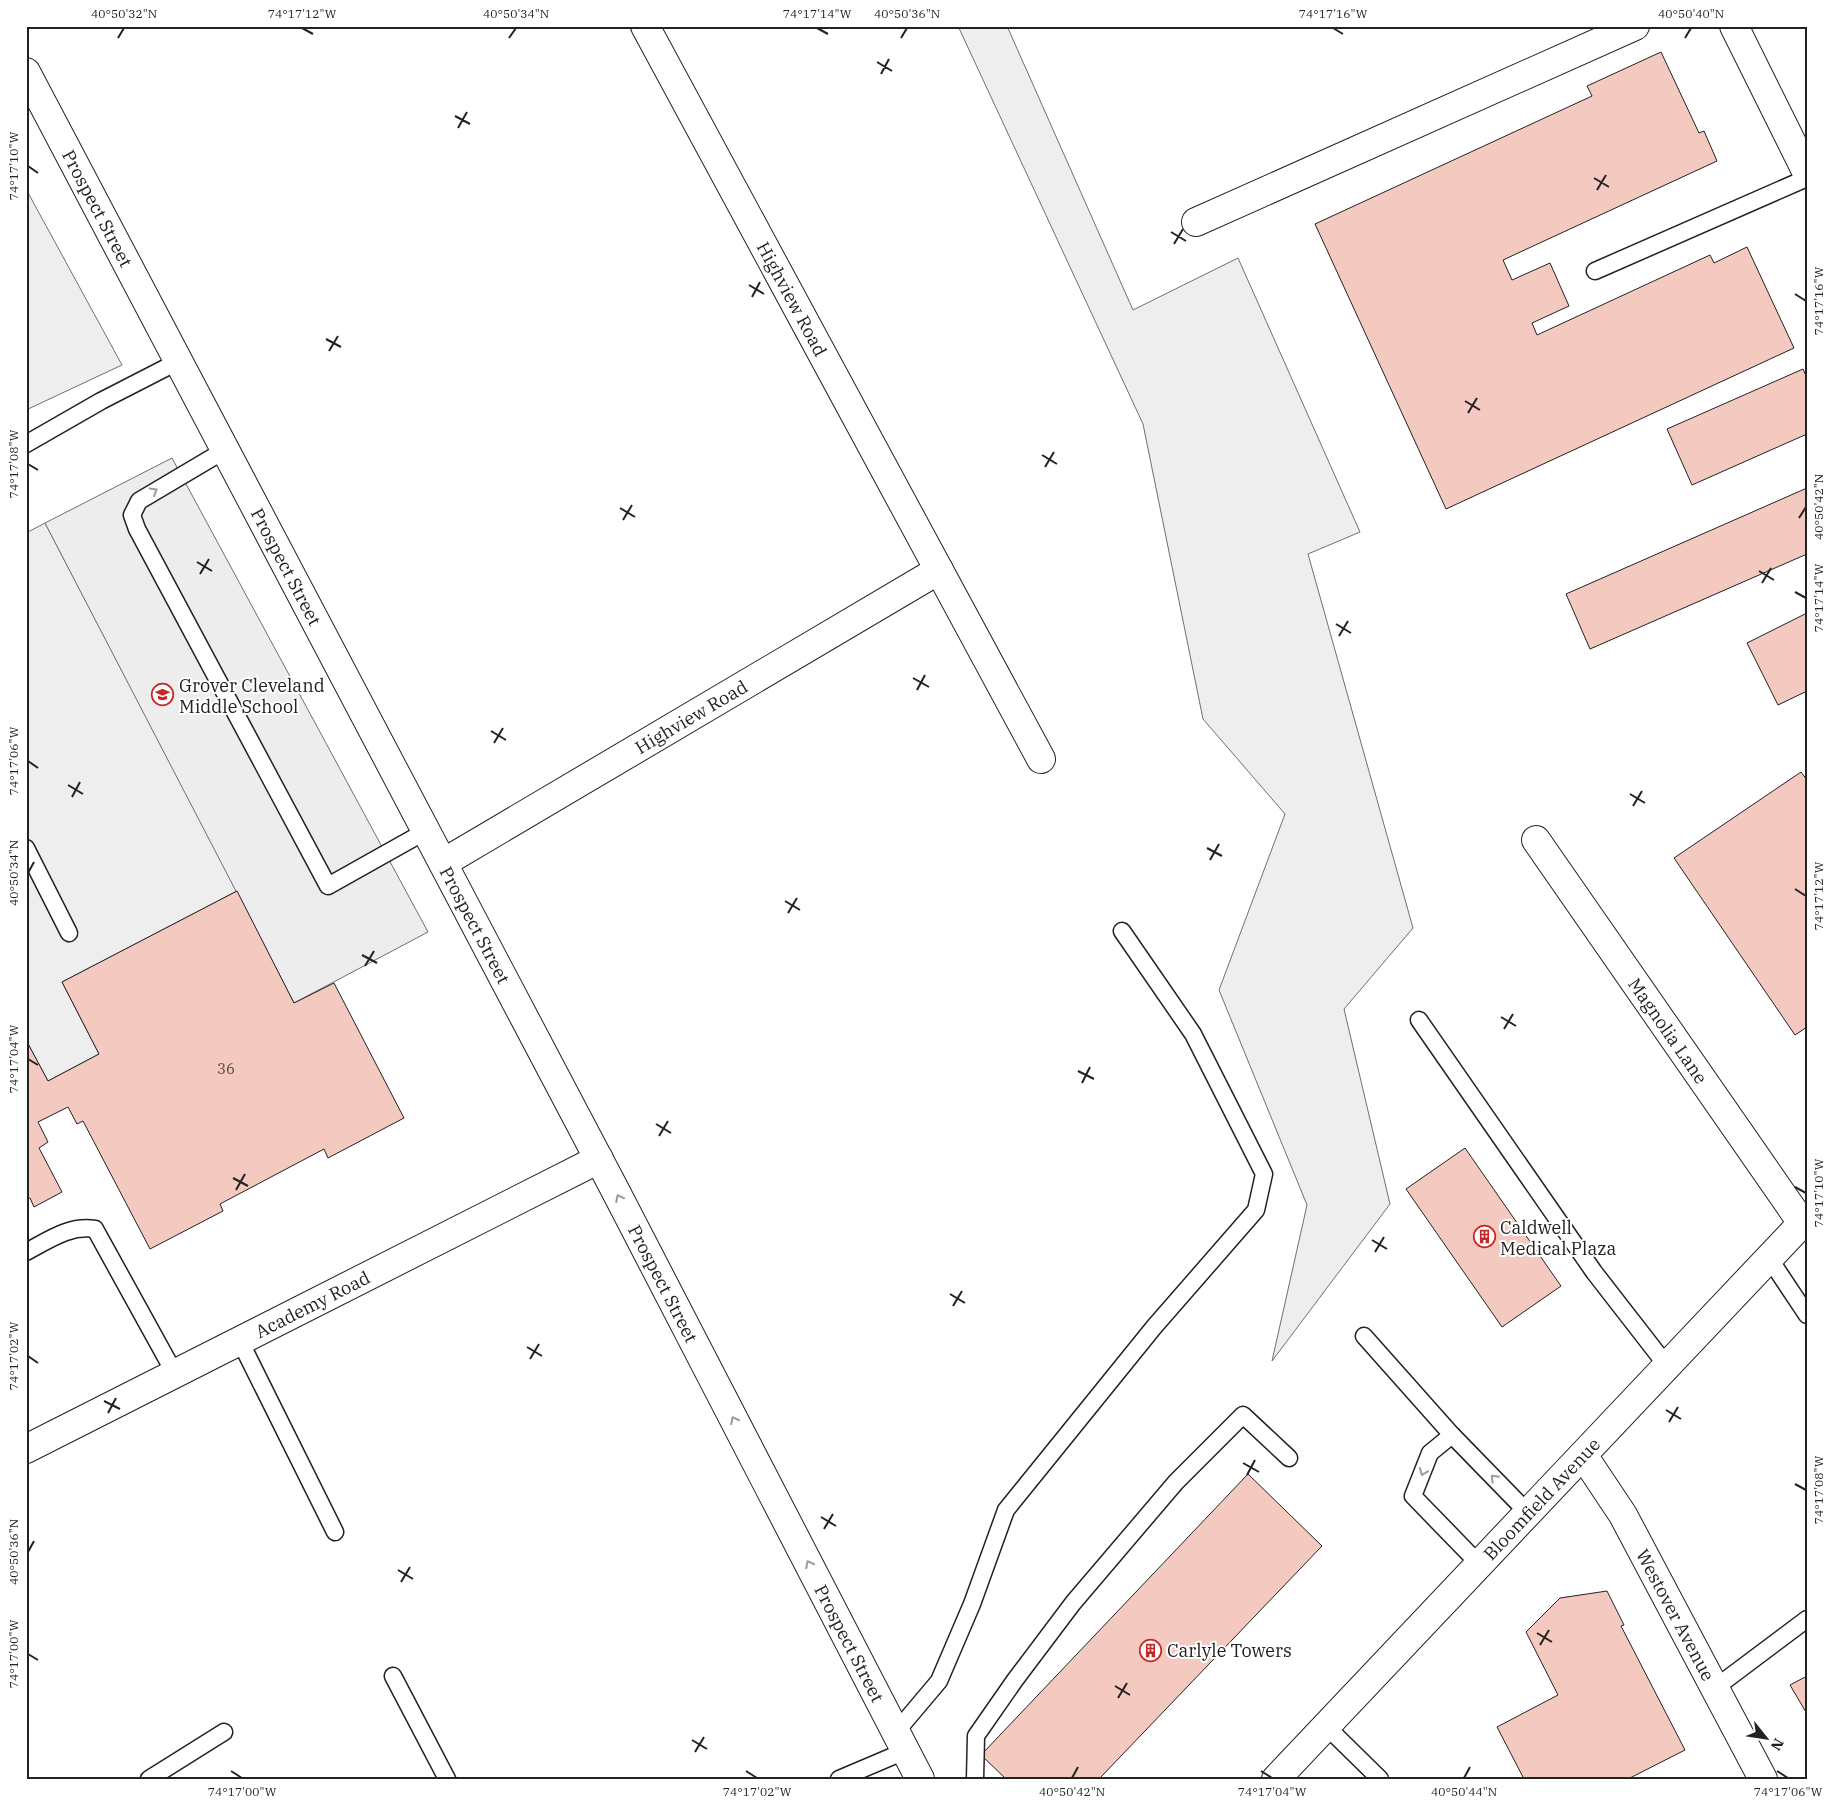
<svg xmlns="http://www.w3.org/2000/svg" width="1833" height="1805" font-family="'IBM Plex Serif',serif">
  <rect width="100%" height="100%" fill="#fff"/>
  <g fill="#eee" stroke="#6f6f6f">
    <path d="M958 26H1007L1133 310 1238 258 1360 532 1308 554 1413 928 1344 1009 1390 1204 1272 1361 1307 1205 1219 990 1285 814 1203 719 1143 424Z"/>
    <path d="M26 189 122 365 26 410Z"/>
    <path d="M45 523 237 891 62 982 99 1054 48 1081 26 1040V533Z"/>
  </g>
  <path fill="#ededed" stroke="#6f6f6f" d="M172 458 428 932 294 1003 45 523Z"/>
  <g fill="#f3c9c0" stroke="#222">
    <path d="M1661 52 1699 133 1704 131 1717 161 1503 260 1512 280 1550 263 1569 306 1532 323 1537 335 1710 255 1714 263 1747 247 1794 348 1446 509 1315 224 1592 96 1587 86Z"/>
    <path d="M1803 369 1807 378V434L1692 485 1667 429Z"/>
    <path d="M1807 488V554L1590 649 1566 594Z"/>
    <path d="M1807 613V691L1778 705 1747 643Z"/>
    <path d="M1801 772 1807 780V1027L1795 1035 1674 858Z"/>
    <path d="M237 891 294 1003 334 983 404 1118 328 1158 324 1149 220 1204 223 1211 150 1249 83 1121 77 1124 68 1107 38 1122 48 1142 39 1148 62 1192 34 1207 30 1198 26 1199V1040L48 1081 99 1054 62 982Z"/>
    <path d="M1465 1148 1561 1286 1502 1327 1406 1189Z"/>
    <path d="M1248 1474 1322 1546 1099 1779H1006L981 1755Z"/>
    <path d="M1607 1591 1624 1625 1621 1626 1685 1750 1628 1779H1524L1497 1727 1558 1695 1526 1632 1560 1598Z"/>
    <path d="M1807 1676V1714L1790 1685Z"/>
  </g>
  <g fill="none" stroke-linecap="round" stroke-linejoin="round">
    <defs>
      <g id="lane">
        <path d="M1595 271 1807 178"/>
        <path d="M26 444 101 401 179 361"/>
        <path d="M225 450 139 501 132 515 137 529 328 886 426 831"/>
        <path d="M26 848 69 933"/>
        <path d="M1419 1020 1594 1272 1667 1366"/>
        <path d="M26 1252C49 1240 69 1225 95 1229L175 1374"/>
        <path d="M1769 1258 1807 1315"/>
        <path d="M1364 1336 1452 1435 1528 1513"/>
        <path d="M240 1341 335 1532"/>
        <path d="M1452 1435 1430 1453 1413 1496 1479 1564"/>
        <path d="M393 1676 447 1779"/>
        <path d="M1715 1688 1807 1619"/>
        <path d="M1326 1726 1380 1779"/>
        <path d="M896 1732 939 1681 972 1604 1006 1510 1154 1327 1256 1210 1264 1174 1193 1034 1122 931"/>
        <path d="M149 1779 224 1732"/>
        <path d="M839 1779 905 1751"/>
        <path d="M975 1779 976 1736 1015 1680 1073 1603 1176 1482 1243 1415 1289 1458"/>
      </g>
      <g id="street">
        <path id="s1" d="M645 26 1041 759"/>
        <path id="s2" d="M26 72 614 1188 920 1779"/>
        <path d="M1196 222 1635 26"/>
        <path id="s3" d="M1536 840 1802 1223"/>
        <path id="s4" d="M443 863 939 570"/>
        <path id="s5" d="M26 1449 599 1159"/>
        <path id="s6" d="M1583 1455 1623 1515 1763 1779"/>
      </g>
      <path id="secondary" d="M1734 26 1807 173"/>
      <g id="primary">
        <path id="s7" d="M1276 1779 1807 1218"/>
      </g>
    </defs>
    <use href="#lane" stroke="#222" stroke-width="19"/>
    <use href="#street" stroke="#222" stroke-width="30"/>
    <use href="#secondary" stroke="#222" stroke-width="30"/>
    <use href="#primary" stroke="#222" stroke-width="30"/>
    <use href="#lane" stroke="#fff" stroke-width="16"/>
    <use href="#street" stroke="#fff" stroke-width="28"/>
    <use href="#secondary" stroke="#fff" stroke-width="28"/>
    <use href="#primary" stroke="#fff" stroke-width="28"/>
  </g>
  <defs><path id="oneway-chevron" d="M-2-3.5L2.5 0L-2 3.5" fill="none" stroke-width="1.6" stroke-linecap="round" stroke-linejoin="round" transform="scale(1.25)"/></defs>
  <g stroke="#9c9c9c">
    <use href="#oneway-chevron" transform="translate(154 491) rotate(-30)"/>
    <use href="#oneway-chevron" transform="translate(619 1198) rotate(-117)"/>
    <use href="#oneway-chevron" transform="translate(734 1420) rotate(-117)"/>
    <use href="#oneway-chevron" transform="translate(1423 1472) rotate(112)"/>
    <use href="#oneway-chevron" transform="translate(1494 1478) rotate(-134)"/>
    <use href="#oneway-chevron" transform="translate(809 1564) rotate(-117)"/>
  </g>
  <path fill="none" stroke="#222" stroke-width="2" d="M302 28 313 34M817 28 828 34M1333 28 1343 34M118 38 124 28M509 38 516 28M901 38 907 28M1685 38 1691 28M877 62 892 71M881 74 889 59M455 116 470 124M458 128 467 112M28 166 38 173M1594 178 1609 187M1597 190 1606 175M1171 232 1186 241M1174 244 1183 229M749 285 764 294M1795 294 1806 301M752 297 760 282M326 339 341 347M329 351 338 336M1465 401 1480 410M1468 413 1477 398M1042 455 1057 464M28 464 38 470M1045 467 1054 452M620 508 635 517M1799 518 1806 507M623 520 632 505M197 562 212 571M1759 571 1774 580M200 574 209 559M1762 583 1771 568M1795 592 1806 598M1336 624 1351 633M1339 636 1348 621M913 678 929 687M917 690 925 675M491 731 506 740M494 743 503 728M28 761 38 768M68 785 83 794M1630 794 1645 803M72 797 80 782M1633 806 1642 791M1207 848 1222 856M1210 860 1219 844M28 873 34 862M1795 889 1806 896M785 901 800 910M788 913 797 898M362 955 377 963M365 966 374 951M1501 1017 1516 1026M1504 1029 1513 1014M28 1059 38 1065M1078 1071 1094 1079M1082 1083 1090 1067M656 1124 671 1133M659 1136 668 1121M233 1178 248 1186M1795 1187 1806 1193M236 1190 245 1174M1372 1240 1387 1249M1375 1252 1384 1237M950 1294 965 1303M953 1306 962 1291M527 1347 542 1356M28 1356 38 1363M530 1359 539 1344M104 1401 120 1409M1666 1410 1681 1419M108 1413 116 1398M1669 1422 1678 1407M1243 1463 1259 1472M1247 1475 1255 1460M1795 1484 1806 1490M821 1517 836 1526M824 1529 833 1514M28 1552 34 1541M398 1570 413 1579M401 1582 410 1567M1537 1633 1552 1642M1540 1645 1549 1630M28 1654 38 1660M1115 1686 1130 1695M1118 1698 1127 1683M692 1740 707 1749M695 1752 704 1737M231 1771 242 1778M746 1771 757 1778M1261 1771 1272 1778M1777 1771 1788 1778M1072 1778 1078 1767M1464 1778 1470 1767"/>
  <defs>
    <symbol id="school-ring" viewBox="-11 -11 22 22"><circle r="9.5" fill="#fff" stroke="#c62828" stroke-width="1.5"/><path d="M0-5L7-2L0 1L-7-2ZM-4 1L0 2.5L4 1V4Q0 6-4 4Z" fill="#c62828"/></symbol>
    <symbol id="building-ring" viewBox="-11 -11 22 22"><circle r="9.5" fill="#fff" stroke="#c62828" stroke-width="1.5"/><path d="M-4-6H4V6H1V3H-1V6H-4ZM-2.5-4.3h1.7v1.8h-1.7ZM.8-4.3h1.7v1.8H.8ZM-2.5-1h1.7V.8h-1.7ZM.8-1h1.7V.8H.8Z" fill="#c62828"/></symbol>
  </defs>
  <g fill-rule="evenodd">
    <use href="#school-ring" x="150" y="682" width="25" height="25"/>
    <use href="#building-ring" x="1472" y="1224" width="25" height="25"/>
    <use href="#building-ring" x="1138" y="1638" width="25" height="25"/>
  </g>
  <g text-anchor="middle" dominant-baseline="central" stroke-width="4" stroke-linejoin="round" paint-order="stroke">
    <g font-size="15" fill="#564c4a">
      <text x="226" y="1068">36</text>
    </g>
    <g font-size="18" fill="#222" stroke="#fff">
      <text stroke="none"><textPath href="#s2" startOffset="154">Prospect Street</textPath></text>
      <text stroke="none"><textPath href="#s1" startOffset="310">Highview Road</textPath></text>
      <text stroke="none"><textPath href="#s2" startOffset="559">Prospect Street</textPath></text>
      <text stroke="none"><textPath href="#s4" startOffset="288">Highview Road</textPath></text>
      <text stroke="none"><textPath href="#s2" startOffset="964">Prospect Street</textPath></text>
      <text stroke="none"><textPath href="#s3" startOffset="232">Magnolia Lane</textPath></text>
      <text stroke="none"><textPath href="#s2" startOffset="1369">Prospect Street</textPath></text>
      <text stroke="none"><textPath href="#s5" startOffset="321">Academy Road</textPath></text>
      <text stroke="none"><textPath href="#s7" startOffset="386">Bloomfield Avenue</textPath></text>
      <text stroke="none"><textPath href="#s6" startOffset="185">Westover Avenue</textPath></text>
      <text stroke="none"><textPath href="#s2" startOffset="1774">Prospect Street</textPath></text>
    </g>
    <g font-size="18" fill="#222" stroke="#fff" text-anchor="start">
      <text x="179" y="685">Grover Cleveland<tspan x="179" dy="21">Middle School</tspan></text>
      <text x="1500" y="1227">Caldwell<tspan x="1500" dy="21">Medical Plaza</tspan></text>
      <text x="1167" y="1650">Carlyle Towers</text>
    </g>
  </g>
  <rect width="1833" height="1805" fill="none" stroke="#ffffff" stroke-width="55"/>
  <g transform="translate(1766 1738) rotate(120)" stroke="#ffffff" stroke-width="4" paint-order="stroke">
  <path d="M0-4L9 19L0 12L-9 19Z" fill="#222222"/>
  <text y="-8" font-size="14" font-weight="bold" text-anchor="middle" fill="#222222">N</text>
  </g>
  <rect x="28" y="28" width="1778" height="1750" fill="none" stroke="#222" stroke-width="2"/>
  <g font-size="12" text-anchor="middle" fill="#222">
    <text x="124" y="18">40°50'32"N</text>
    <text x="302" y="18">74°17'12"W</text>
    <text x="516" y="18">40°50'34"N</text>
    <text x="817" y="18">74°17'14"W</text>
    <text x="907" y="18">40°50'36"N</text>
    <text x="1333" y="18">74°17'16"W</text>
    <text x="1691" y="18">40°50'40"N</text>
    <text transform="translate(14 166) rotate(-90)" y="4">74°17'10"W</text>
    <text transform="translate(1819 301) rotate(-90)" y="4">74°17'16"W</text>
    <text transform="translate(14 464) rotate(-90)" y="4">74°17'08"W</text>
    <text transform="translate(1819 507) rotate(-90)" y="4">40°50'42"N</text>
    <text transform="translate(1819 598) rotate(-90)" y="4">74°17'14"W</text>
    <text transform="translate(14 761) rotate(-90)" y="4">74°17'06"W</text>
    <text transform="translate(14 873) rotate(-90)" y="4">40°50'34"N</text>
    <text transform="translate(1819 896) rotate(-90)" y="4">74°17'12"W</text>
    <text transform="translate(14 1059) rotate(-90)" y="4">74°17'04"W</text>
    <text transform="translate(1819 1193) rotate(-90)" y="4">74°17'10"W</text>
    <text transform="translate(14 1356) rotate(-90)" y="4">74°17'02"W</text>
    <text transform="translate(1819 1490) rotate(-90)" y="4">74°17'08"W</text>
    <text transform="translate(14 1552) rotate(-90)" y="4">40°50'36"N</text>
    <text transform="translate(14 1654) rotate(-90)" y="4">74°17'00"W</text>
    <text x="242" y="1796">74°17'00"W</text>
    <text x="757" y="1796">74°17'02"W</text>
    <text x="1072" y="1796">40°50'42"N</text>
    <text x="1272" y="1796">74°17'04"W</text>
    <text x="1464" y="1796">40°50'44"N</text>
    <text x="1788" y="1796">74°17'06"W</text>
  </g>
</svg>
